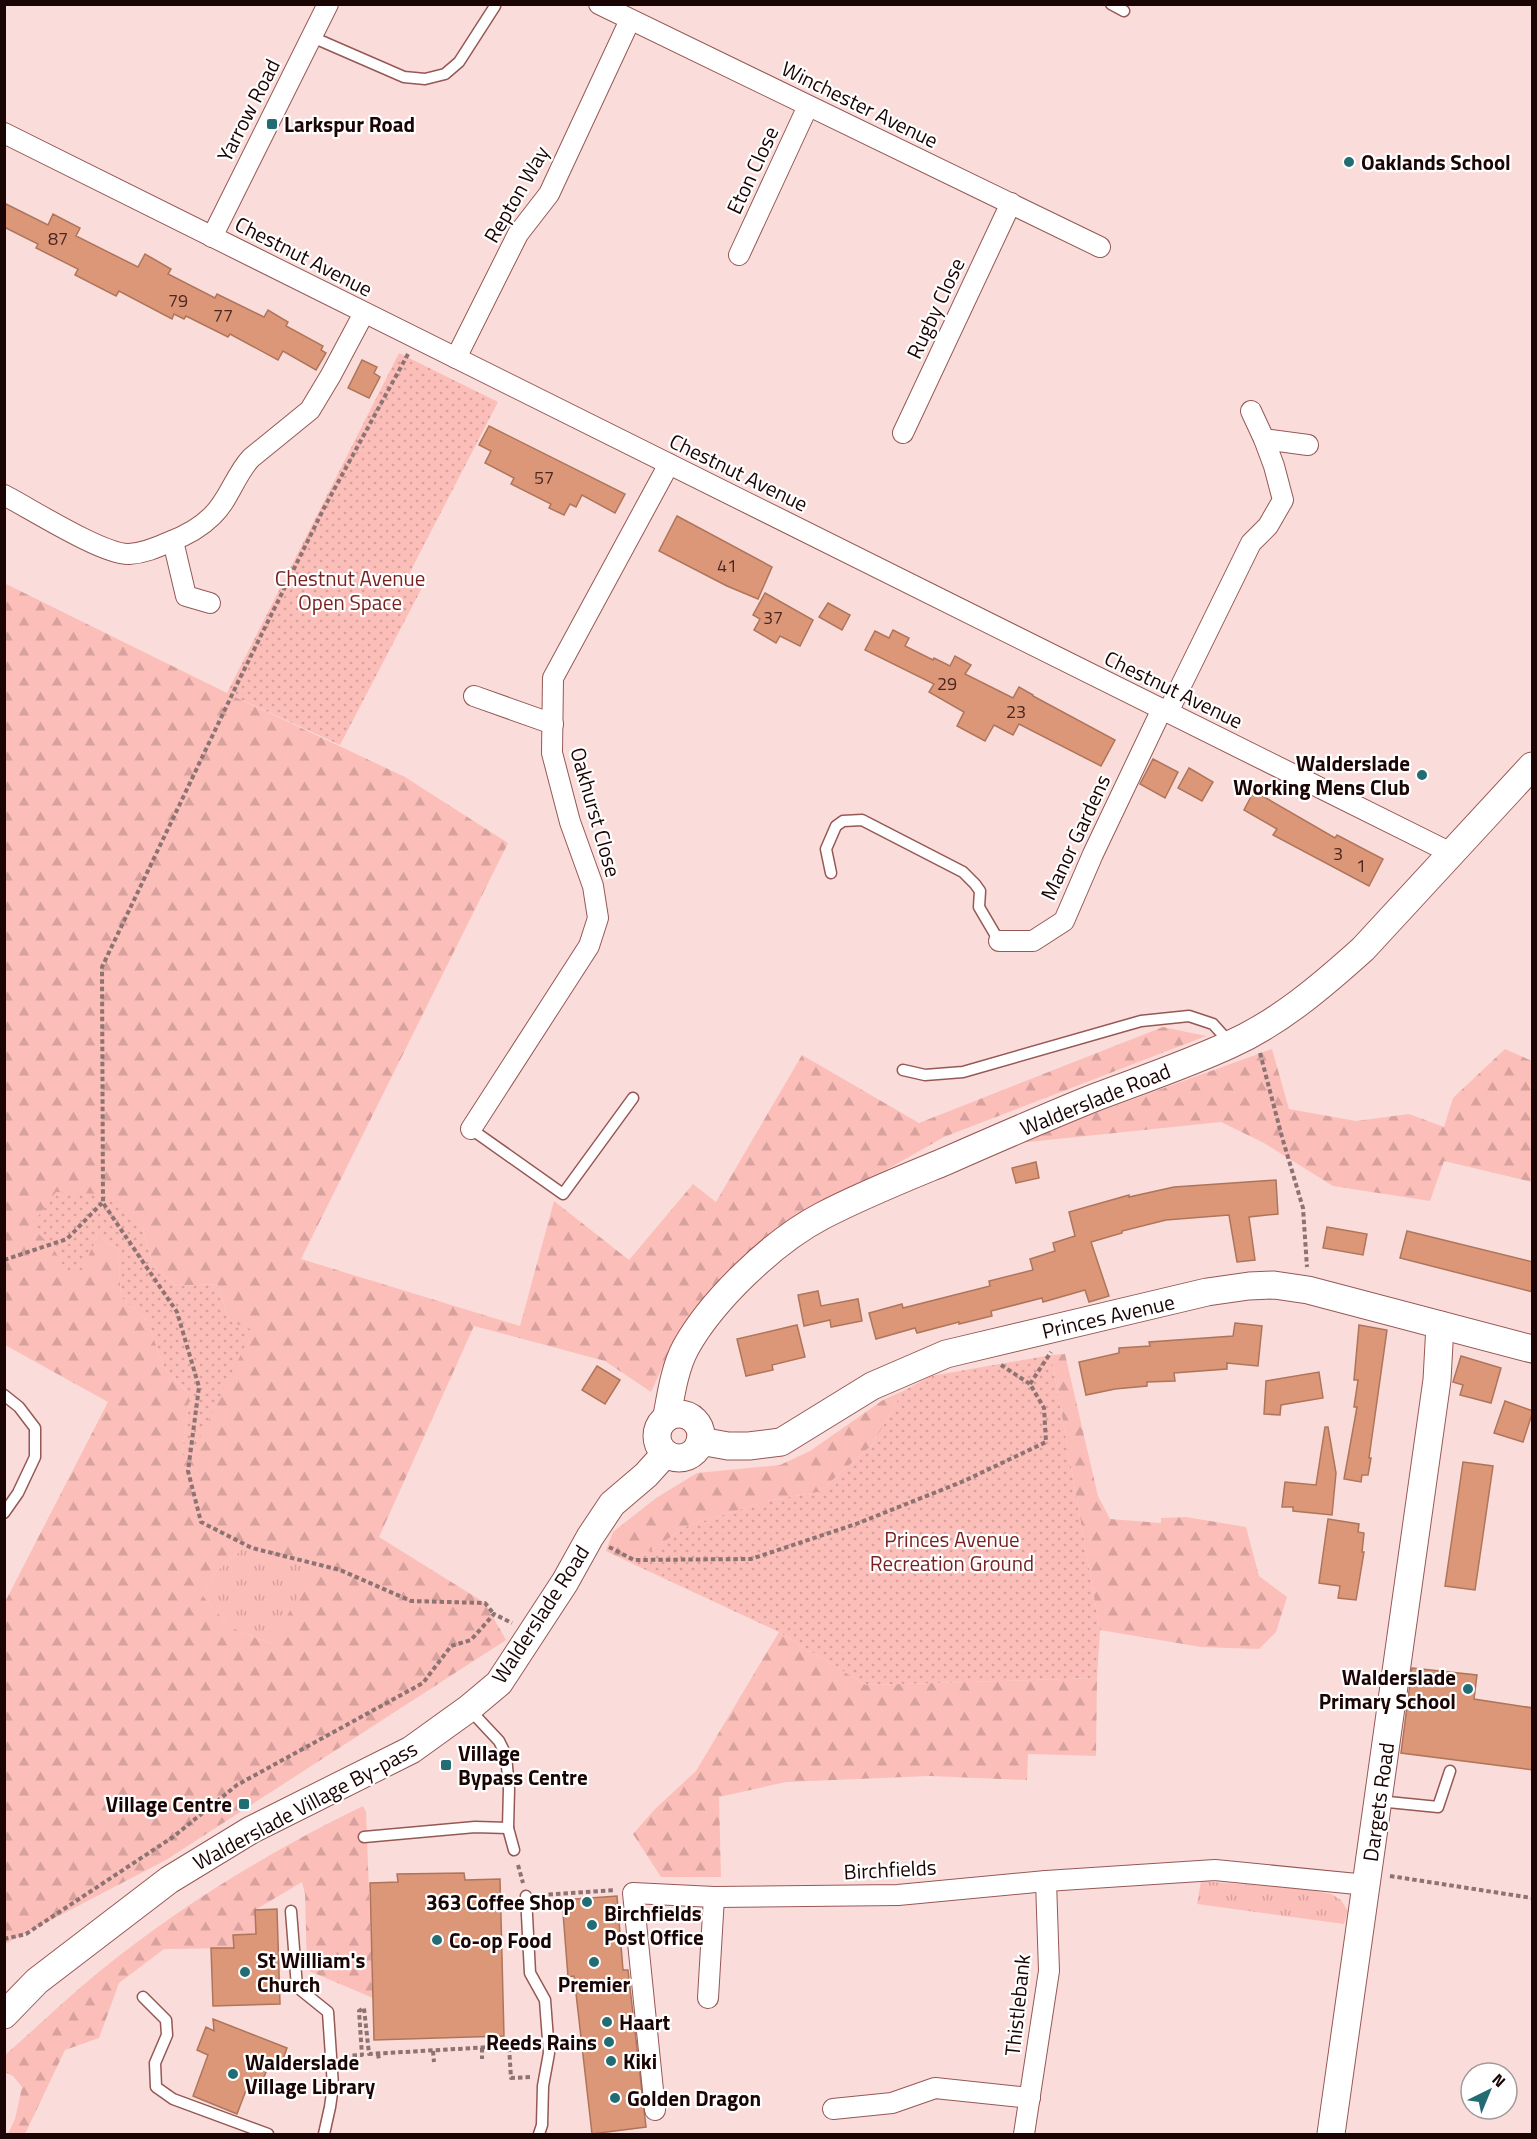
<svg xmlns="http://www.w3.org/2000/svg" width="1537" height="2139" font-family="'Titillium Web',sans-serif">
  <defs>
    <pattern id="grass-tufts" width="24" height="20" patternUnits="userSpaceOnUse" patternTransform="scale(1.5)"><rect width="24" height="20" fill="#fcbeb9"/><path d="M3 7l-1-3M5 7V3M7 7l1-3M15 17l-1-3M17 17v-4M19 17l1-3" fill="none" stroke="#d7a29d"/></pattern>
    <pattern id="forest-firs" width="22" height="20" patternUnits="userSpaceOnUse" patternTransform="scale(1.5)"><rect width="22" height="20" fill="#fcbeb9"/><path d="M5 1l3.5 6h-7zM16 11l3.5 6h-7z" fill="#d7a29d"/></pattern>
    <pattern id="park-dots" width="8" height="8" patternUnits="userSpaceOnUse" patternTransform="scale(1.5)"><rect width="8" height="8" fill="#fcbeb9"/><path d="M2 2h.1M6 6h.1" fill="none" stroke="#d7a29d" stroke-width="1.8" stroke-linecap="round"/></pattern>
  </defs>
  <rect width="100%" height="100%" fill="#faddda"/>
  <g fill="url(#grass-tufts)">
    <path d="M250 1542 317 1565 271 1644 230 1627 203 1596 217 1571Z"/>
    <path d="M1201 1881 1306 1889 1331 1894 1341 1900 1348 1911 1344 1924 1197 1904Z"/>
  </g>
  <g fill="url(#forest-firs)" fill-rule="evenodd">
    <path d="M4 583 227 693 405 777 508 843 301 1259 520 1326 554 1201 629 1260 693 1184 716 1202 802 1055 919 1123 1163 1027 1206 1036 944 1137 763 1240 696 1311 672 1346 651 1392 605 1361 474 1326 379 1537 485 1603 506 1640 166 1860 5 1944V1602L108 1402 5 1345ZM31 1225 142 1226 153 1265 176 1286 217 1284 229 1321 182 1453 190 1395 164 1367 147 1320 121 1297 118 1249 97 1237 67 1272 54 1249ZM250 1542 316 1565 271 1644 230 1627 203 1596 217 1571Z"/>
    <path d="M1272 1049 1289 1109 1356 1121 1409 1114 1444 1127 1453 1098 1505 1049 1532 1061V1182L1444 1161 1430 1201 1333 1186 1264 1143 1221 1122 1009 1144Z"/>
    <path d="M1065 1354 1098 1496 1110 1519 1161 1523V1518L1186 1517 1246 1527 1259 1576 1287 1597 1276 1632 1259 1649 1201 1647 1100 1630 1051 1355Z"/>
    <path d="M903 1391 872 1445 819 1492 771 1500 688 1526 631 1563 606 1551 613 1532 656 1498 697 1473 780 1465 810 1451 883 1400Z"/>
    <path d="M779 1632 866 1685 1097 1678 1096 1756 1028 1754 1027 1780 930 1776 786 1782 719 1797 721 1877H661L633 1834 655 1809 696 1771Z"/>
    <path d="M363 1806 366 1812 373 1998 307 1970 305 1894 302 1882 255 1910 256 1934 234 1935V1948L164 1949 119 1983 99 2038 65 2050 25 2134H8L15 2119 22 2087 13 2076 5 2072 4 2056C36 2028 67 1998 100 1971 180 1906 270 1851 363 1806Z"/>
  </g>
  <g fill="url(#park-dots)">
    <path d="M399 353 498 402 410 572 426 580 340 745 227 693Z"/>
    <path d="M56 1192 102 1194 142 1226 153 1265 176 1286 217 1284 229 1321 253 1330 190 1458 182 1454 190 1395 164 1367 147 1320 121 1297 118 1249 97 1237 82 1270 67 1273 54 1249 31 1226Z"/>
    <path d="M1051 1355 1100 1630 1097 1678 866 1685 779 1632 631 1563 688 1526 771 1500 819 1492 872 1445 903 1391 931 1376Z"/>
  </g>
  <g fill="#dc9678" stroke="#af755b" stroke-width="1.5">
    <path d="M4 203 48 225 53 214 80 228 76 236 138 267 145 254 171 269 168 274 215 298 217 294 264 317 268 310 288 322 286 326 323 346 321 350 326 353 316 370 283 351 278 360 230 334 228 337 186 316 184 319 174 314 172 319 119 291 116 296 75 275 78 269 36 248 38 244 4 227Z"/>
    <path d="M362 360 377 367 374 373 380 377 369 398 348 388Z"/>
    <path d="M489 426 625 494 615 513 582 495 576 507 570 504 564 515 549 508 551 504 511 484 514 478 485 463 491 451 479 445Z"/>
    <path d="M677 516 772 567 758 599 727 586 659 551Z"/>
    <path d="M765 593 813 620 800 646 780 636 776 643 754 630 760 619 753 615Z"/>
    <path d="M828 603 850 615 842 630 819 617Z"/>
    <path d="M893 630 909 638 905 646 933 660 934 658 950 666 955 656 971 665 965 674 1013 698 1019 687 1033 695V696L1115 740 1101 766 1019 724 1013 735 994 725 985 741 957 726 964 712 929 692 934 684 865 650 875 631 889 638Z"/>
    <path d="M1153 759 1178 772 1165 798 1140 784Z"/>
    <path d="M1189 768 1213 782 1202 801 1178 788Z"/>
    <path d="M1254 791 1335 838 1337 835 1383 859 1369 886 1273 835 1277 829 1244 810Z"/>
    <path d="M1036 1162 1039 1178 1016 1183 1012 1168Z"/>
    <path d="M1276 1180 1278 1214 1249 1217 1255 1260 1237 1262 1229 1215 1166 1220 1122 1231V1233L1091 1242 1109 1296 1089 1302 1085 1290 1043 1302 1042 1298 991 1311 992 1316 959 1324V1322L917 1333 915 1328 876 1339 869 1313 902 1304 903 1308 990 1286 989 1281 1033 1270 1030 1259 1055 1251 1053 1243 1075 1236 1069 1212 1129 1195V1197L1174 1187Z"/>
    <path d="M1327 1227 1367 1234 1363 1255 1323 1248Z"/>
    <path d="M1407 1231 1533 1262V1292L1400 1258Z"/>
    <path d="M818 1291 821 1306 858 1299 862 1321 831 1327 830 1320 804 1326 798 1295Z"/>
    <path d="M1235 1323 1262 1326 1258 1366 1227 1363V1369L1174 1373 1175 1381 1147 1382V1386L1115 1389 1086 1395 1079 1362 1119 1353V1348L1150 1346 1149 1342 1233 1336Z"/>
    <path d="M797 1325 805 1357 772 1365 773 1370 746 1376 737 1339Z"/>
    <path d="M1359 1325 1387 1330 1369 1458H1371L1368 1475H1362L1361 1482 1344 1479 1357 1407H1354L1358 1380H1354Z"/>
    <path d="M1461 1356 1501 1368 1491 1403 1460 1395 1463 1385 1453 1382Z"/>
    <path d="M597 1366 620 1380 605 1404 582 1390Z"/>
    <path d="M1319 1372 1323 1398 1281 1405 1280 1415 1264 1414 1266 1381Z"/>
    <path d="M1505 1401 1533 1411 1523 1442 1494 1433Z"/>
    <path d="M1325 1427H1328L1336 1473 1332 1515 1293 1511V1507H1282L1285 1482 1316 1485Z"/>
    <path d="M1463 1462 1493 1466 1475 1590 1445 1586Z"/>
    <path d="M1328 1519 1359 1524 1358 1532 1364 1533 1362 1552H1364L1356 1600 1338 1598 1340 1586 1319 1583Z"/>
    <path d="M1412 1668 1477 1675 1474 1699 1533 1708V1770L1401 1753Z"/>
    <path d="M464 1873 465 1880 500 1879 504 2036 374 2040 370 1883 398 1882 397 1874Z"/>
    <path d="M617 1896 623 1970H628L646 2127 592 2134 574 1976 568 1977 562 1900Z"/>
    <path d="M277 1909 280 2004 213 2006 211 1948H234L233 1935 256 1934 255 1910Z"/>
    <path d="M213 2019 287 2048 282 2062 271 2059 259 2090 248 2085 237 2114 193 2096 208 2055 197 2050 206 2027 214 2031Z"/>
  </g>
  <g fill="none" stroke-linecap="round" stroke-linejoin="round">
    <defs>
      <g id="lane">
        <path d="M1111 4 1124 11"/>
        <path d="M312 37 404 77 425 79 445 74 459 62 495 6"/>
        <path d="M831 873 826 849 836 826 843 821 862 820 963 872 975 884 980 891 979 907 999 941"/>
        <path d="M903 1070 925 1075 963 1072 1141 1021 1189 1016 1213 1024 1231 1044"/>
        <path d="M471 1129 563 1194 633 1098"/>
        <path d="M4 1395 19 1407 35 1428V1457L18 1493 4 1513"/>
        <path d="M469 1709 499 1741 506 1755 509 1789 508 1828 514 1850"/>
        <path d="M1378 1801 1438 1807 1450 1771"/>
        <path d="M364 1837 475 1827 508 1828"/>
        <path d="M526 1896 530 1973 545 2000 549 2053 543 2086 542 2125 539 2134"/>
        <path d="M291 1911 297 1987 328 2012 333 2086 330 2107 324 2134"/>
        <path d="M143 1997 166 2020 167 2035 155 2063 156 2087 173 2099 268 2134"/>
      </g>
      <g id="street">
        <path d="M599 4 1100 247"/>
        <path d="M4 133 1453 854"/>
        <path d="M212 237 328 4"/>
        <path d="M739 255 808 106"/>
        <path d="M456 358 518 234 549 194 630 20"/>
        <path d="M1251 411 1264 439 1308 445"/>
        <path d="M903 433 1011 203"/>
        <path d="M4 495C31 509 103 555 129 554 144 553 156 548 169 542 185 536 200 528 212 516 229 500 235 475 251 458L310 410 331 375 364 313"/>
        <path d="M173 541 186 596 210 603"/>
        <path d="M474 696 553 724"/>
        <path d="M1168 712 1251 543 1268 526 1283 500 1274 466 1264 439"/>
        <path d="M999 941H1033L1064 921 1093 854 1162 709"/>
        <path d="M471 1129 589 946 598 918 593 886 570 822 552 753 553 678 669 464"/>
        <path d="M708 1998 714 1897"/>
        <path d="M833 2109 892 2103 935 2088 1030 2098"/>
        <path d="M655 2110 633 1893 714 1897 898 1895 1046 1881 1215 1870 1367 1885"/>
        <path d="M1024 2134 1049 1971 1046 1881"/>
      </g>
      <g id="secondary">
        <circle cx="679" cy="1436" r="22"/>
        <path d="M667 1416C671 1394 675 1367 686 1347 713 1299 774 1241 822 1216 862 1195 905 1178 946 1161 996 1139 1046 1117 1096 1097 1141 1080 1188 1064 1231 1044 1280 1022 1323 985 1363 949L1532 766"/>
        <path d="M700 1441 728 1446H749L781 1442 872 1386 946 1354 1207 1292 1249 1286 1274 1285 1308 1290 1532 1349"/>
        <path d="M4 2015 37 1981 169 1880 251 1830 411 1750 468 1709 499 1683 565 1582 590 1537 612 1504 646 1475 665 1454"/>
        <path d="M1331 2134 1437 1380 1440 1325"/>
      </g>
    </defs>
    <use href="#lane" stroke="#965854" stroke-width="13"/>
    <use href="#street" stroke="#965854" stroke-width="22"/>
    <use href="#secondary" stroke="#965854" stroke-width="29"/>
    <g stroke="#8d7371" stroke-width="4" stroke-dasharray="4.5 3" stroke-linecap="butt">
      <path d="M408 354 324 508 240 678 102 967 103 1203 177 1312 199 1387 188 1471 201 1522 252 1548 340 1570 411 1601 485 1603 494 1614"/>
      <path d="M1260 1053 1282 1137 1303 1208 1307 1267"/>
      <path d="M4 1260 67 1239 102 1203"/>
      <path d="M1030 1384 1051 1352"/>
      <path d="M609 1547 634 1560 751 1559 856 1524 964 1481 1046 1442 1044 1408 1030 1384 1001 1365"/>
      <path d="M518 1865 523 1883"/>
      <path d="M1390 1876 1532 1898"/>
      <path d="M541 1895 615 1890"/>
      <path d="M4 1939 26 1934 173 1837 237 1785 423 1683 451 1646 471 1640 494 1614 512 1623"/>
      <path d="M482 2048V2059"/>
      <path d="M433 2051 434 2062"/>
      <path d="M378 2054 379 2060"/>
      <path d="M345 2056 362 2055 359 2011 364 2008 369 2054 509 2046 511 2078 532 2077"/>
    </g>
    <use href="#lane" stroke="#fff" stroke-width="10"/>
    <use href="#street" stroke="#fff" stroke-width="20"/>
    <use href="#secondary" stroke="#fff" stroke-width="27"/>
  </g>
  <g fill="#226d74" stroke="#fff" stroke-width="2">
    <rect x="266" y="118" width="12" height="12" rx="3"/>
    <circle cx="1349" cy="162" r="6"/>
    <circle cx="1422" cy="775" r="6"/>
    <circle cx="1468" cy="1689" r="6"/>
    <rect x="440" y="1759" width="12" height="12" rx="3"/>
    <rect x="238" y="1798" width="12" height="12" rx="3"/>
    <circle cx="587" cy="1902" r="6"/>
    <circle cx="592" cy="1925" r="6"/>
    <circle cx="437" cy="1940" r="6"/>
    <circle cx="594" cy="1962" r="6"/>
    <circle cx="245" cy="1972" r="6"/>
    <circle cx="607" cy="2022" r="6"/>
    <circle cx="609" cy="2042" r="6"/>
    <circle cx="611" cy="2061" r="6"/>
    <circle cx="233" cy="2074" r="6"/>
    <circle cx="615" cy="2098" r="6"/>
  </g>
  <g text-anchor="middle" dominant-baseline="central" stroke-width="4.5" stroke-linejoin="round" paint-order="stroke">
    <g font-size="18" fill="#4a2821">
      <text x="58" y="238">87</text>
      <text x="178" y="300">79</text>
      <text x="223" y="315">77</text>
      <text x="544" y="477">57</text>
      <text x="727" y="565">41</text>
      <text x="773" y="617">37</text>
      <text x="947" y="683">29</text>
      <text x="1016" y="711">23</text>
      <text x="1338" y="853">3</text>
      <text x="1361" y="865">1</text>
    </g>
    <g font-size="21" fill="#1a0404" stroke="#fff">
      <text transform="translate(860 104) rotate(26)">Winchester Avenue</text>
      <text transform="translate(248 110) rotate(-63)">Yarrow Road</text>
      <text transform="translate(752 170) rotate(-65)">Eton Close</text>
      <text transform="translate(516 194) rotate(-60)">Repton Way</text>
      <text transform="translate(304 256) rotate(27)">Chestnut Avenue</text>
      <text transform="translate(935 308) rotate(-65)">Rugby Close</text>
      <text transform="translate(739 472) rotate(26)">Chestnut Avenue</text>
      <text transform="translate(1174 689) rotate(26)">Chestnut Avenue</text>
      <text transform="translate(596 812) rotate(74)">Oakhurst Close</text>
      <text transform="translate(1075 837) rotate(-65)">Manor Gardens</text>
      <text transform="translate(1095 1099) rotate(-22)">Walderslade Road</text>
      <text transform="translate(1108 1316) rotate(-13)">Princes Avenue</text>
      <text transform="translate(540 1614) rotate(-57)">Walderslade Road</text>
      <text transform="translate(1378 1802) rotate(-82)">Dargets Road</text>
      <text transform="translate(305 1805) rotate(-28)">Walderslade Village By-pass</text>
      <text transform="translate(890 1869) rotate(-3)">Birchfields</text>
      <text transform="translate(1017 2005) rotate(-84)">Thistlebank</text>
    </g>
    <g font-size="21" font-weight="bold" fill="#1a0404" stroke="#fff" text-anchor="start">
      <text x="284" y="124">Larkspur Road</text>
      <text x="1361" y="162">Oaklands School</text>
      <text x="1410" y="763" text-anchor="end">Walderslade<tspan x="1410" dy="24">Working Mens Club</tspan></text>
      <text x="1456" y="1677" text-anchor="end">Walderslade<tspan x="1456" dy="24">Primary School</tspan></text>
      <text x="458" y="1753">Village<tspan x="458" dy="24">Bypass Centre</tspan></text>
      <text x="232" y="1804" text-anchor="end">Village Centre</text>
      <text x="575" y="1902" text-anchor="end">363 Coffee Shop</text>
      <text x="604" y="1913">Birchfields<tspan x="604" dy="24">Post Office</tspan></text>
      <text x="449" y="1940">Co-op Food</text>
      <text x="257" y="1960">St William's<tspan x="257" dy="24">Church</tspan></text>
      <text x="594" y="1984" text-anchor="middle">Premier</text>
      <text x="619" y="2022">Haart</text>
      <text x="597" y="2042" text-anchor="end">Reeds Rains</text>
      <text x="623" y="2061">Kiki</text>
      <text x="245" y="2062">Walderslade<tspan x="245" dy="24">Village Library</tspan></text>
      <text x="627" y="2098">Golden Dragon</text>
    </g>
    <g font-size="21" fill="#791f20" stroke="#fff">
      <text x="350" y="578">Chestnut Avenue<tspan x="350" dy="24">Open Space</tspan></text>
      <text x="952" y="1539">Princes Avenue<tspan x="952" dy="24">Recreation Ground</tspan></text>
    </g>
  </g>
  <rect width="1537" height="2139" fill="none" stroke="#1a0404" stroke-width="12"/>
  <g transform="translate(1489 2091) rotate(43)"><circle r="28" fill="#ffffff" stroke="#a39b9b" stroke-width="1.5"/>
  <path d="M0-4.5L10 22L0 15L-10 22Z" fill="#226d74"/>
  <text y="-9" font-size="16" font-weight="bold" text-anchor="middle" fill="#1a0404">N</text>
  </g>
</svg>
